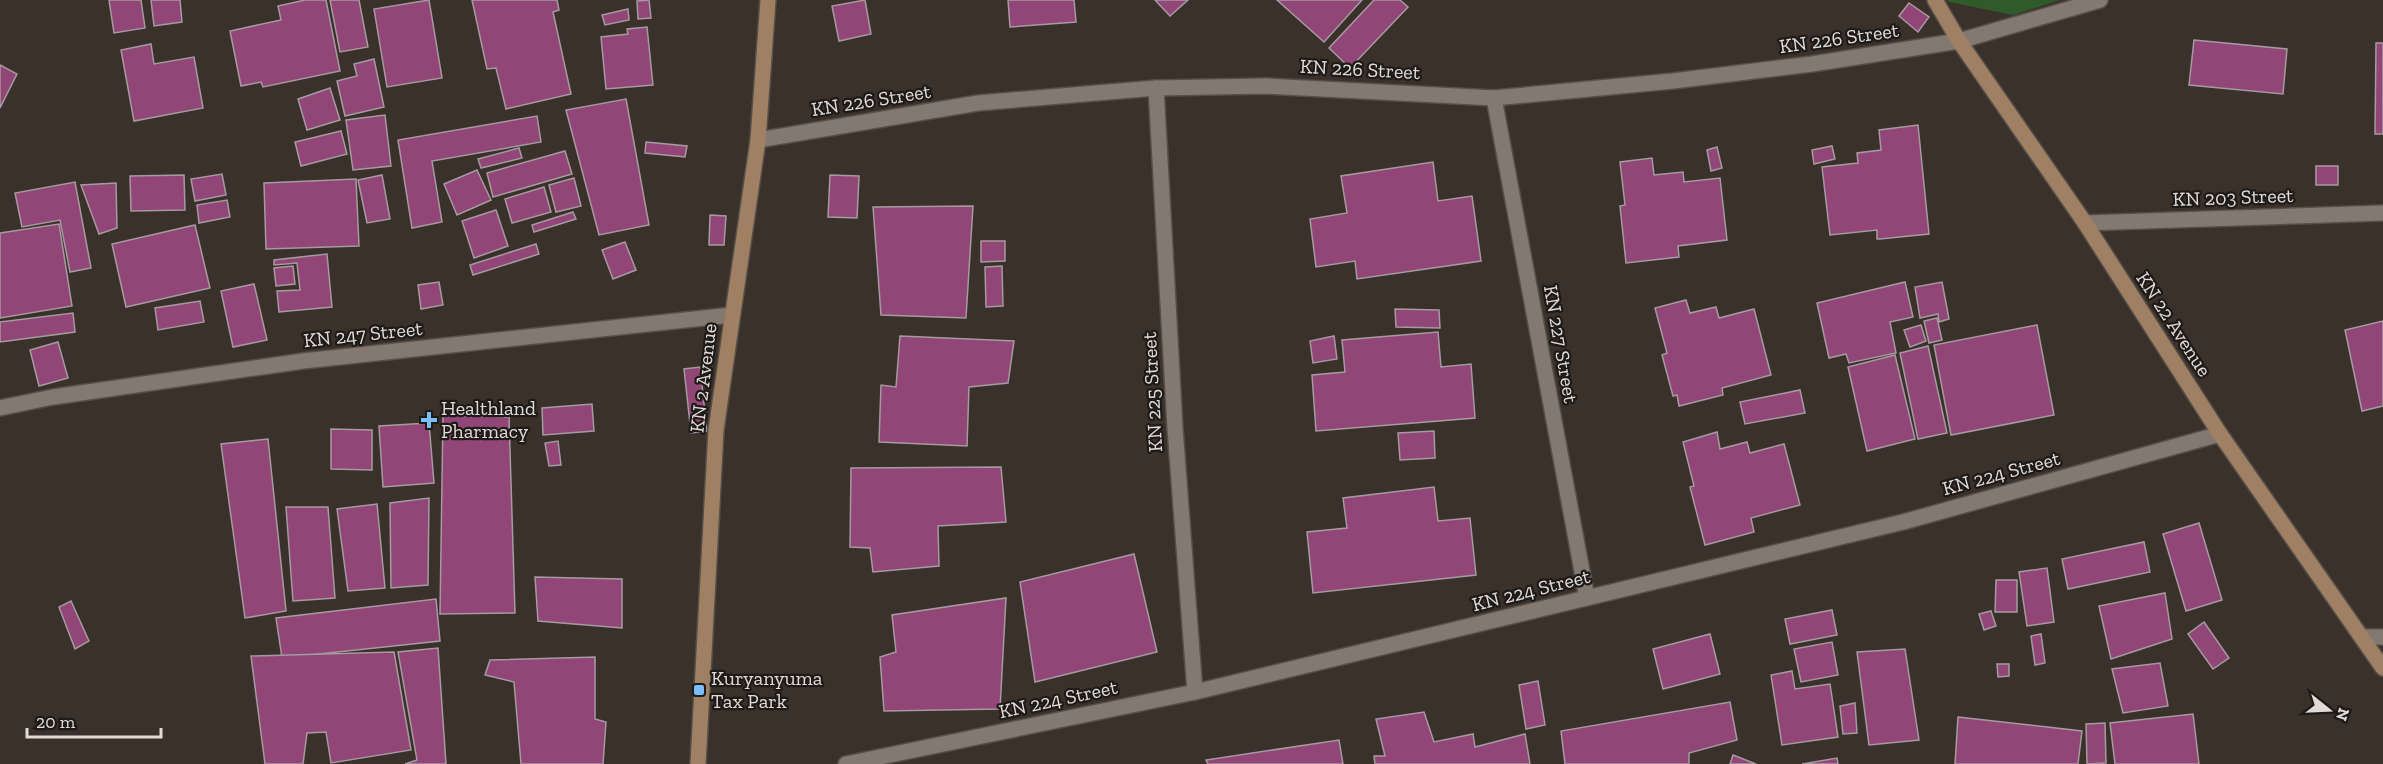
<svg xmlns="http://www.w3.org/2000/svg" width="2383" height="764" font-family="'Zilla Slab',serif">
  <rect width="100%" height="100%" fill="#39312a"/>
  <path fill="#2f5a29" d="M1948 0H2060L2013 15 1949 2Z"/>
  <g fill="#914677" stroke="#a69aa1" stroke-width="1.5">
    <path d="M109 0H141L145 28 114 33Z"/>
    <path d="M151 0H180L182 22 154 26Z"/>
    <path d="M305 0H326L340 71 263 87 261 82 241 86 230 31 281 20 278 6Z"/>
    <path d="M330 0H359L368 47 340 52Z"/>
    <path d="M429 0 442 78 387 87 374 9Z"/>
    <path d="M472 0H557L559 10 553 12 571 94 506 109 496 68 487 69Z"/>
    <path d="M649 0 651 18 638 19 637 1Z"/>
    <path d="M865 0 871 34 839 41 832 6Z"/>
    <path d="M1008 0H1074L1076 22 1010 27Z"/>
    <path d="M1155 0H1188L1170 16Z"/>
    <path d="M1277 0H1362L1324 42Z"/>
    <path d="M1374 0H1400L1408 7 1350 68 1329 48Z"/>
    <path d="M1909 3 1929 17 1918 32 1899 16Z"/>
    <path d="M628 9 629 20 605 25 602 15Z"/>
    <path d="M647 27 653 85 606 89 601 37 628 34 627 29Z"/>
    <path d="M2194 40 2287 49 2283 94 2189 85Z"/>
    <path d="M2376 43H2383V134H2375Z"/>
    <path d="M151 44 154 64 194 57 203 108 134 121 121 50Z"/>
    <path d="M374 59 384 107 345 116 337 81 357 76 354 64Z"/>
    <path d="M0 65 17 74 0 108Z"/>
    <path d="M330 88 340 120 307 130 298 99Z"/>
    <path d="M626 99 649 225 599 235 566 110Z"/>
    <path d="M385 115 391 166 353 170 346 120Z"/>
    <path d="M537 116 541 142 432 161 442 222 412 228 398 140Z"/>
    <path d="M1918 125 1929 234 1880 239H1877V230L1830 235 1822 167 1858 163 1857 153 1881 150 1879 130Z"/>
    <path d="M341 131 347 154 301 166 295 142Z"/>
    <path d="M646 142 687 146 685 157 645 153Z"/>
    <path d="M1832 146 1835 159 1814 164 1812 150Z"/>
    <path d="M1717 147 1722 168 1711 171 1707 150Z"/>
    <path d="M519 148 522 158 481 168 478 159Z"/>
    <path d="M565 151 572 174 493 197 487 173Z"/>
    <path d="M1652 158 1654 175 1683 172 1684 182 1720 178 1727 240 1678 246 1679 257 1626 263 1620 206 1625 205 1620 162Z"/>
    <path d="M1433 162 1438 201 1472 196 1481 261 1357 279 1355 261 1316 267 1310 219 1347 213 1341 176Z"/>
    <rect x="2316" y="166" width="22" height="19"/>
    <path d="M477 170 491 200 457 215 444 184Z"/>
    <path d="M222 174 226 195 195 201 191 179Z"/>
    <path d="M184 175 185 210 131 211 130 176Z"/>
    <path d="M382 175 390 219 367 223 358 180Z"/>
    <path d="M830 175 859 176 857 218 828 217Z"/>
    <path d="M574 178 581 206 556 212 549 185Z"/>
    <path d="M356 179 359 246 266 249 264 183Z"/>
    <path d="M75 182 91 268 70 272 60 220 22 227 15 193Z"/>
    <path d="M116 183 117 228 99 234 81 185Z"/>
    <path d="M544 187 551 212 512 223 505 199Z"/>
    <path d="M227 200 230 217 199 223 197 205Z"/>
    <path d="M973 206 966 318 881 315 873 207Z"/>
    <path d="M496 210 508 246 474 258 462 221Z"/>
    <path d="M573 212 576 219 534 232 532 225Z"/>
    <path d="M710 215 726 216 724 245H709Z"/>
    <path d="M59 224 72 306 0 318V233Z"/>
    <path d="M195 225 210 288 126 307 112 244Z"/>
    <path d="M981 241H1005V261L981 262Z"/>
    <path d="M625 242 636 270 613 279 602 250Z"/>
    <path d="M536 244 539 254 473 275 470 265Z"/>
    <path d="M327 254 332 307 279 312 277 291 300 290 297 263 274 265V260Z"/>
    <path d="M293 266 295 284 276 286 274 268Z"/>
    <path d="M1002 266 1003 306 986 307 985 267Z"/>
    <path d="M439 282 443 305 421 309 418 285Z"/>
    <path d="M1905 282 1913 317 1890 322 1896 353 1849 363 1846 354 1829 358 1817 303Z"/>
    <path d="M1942 282 1949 319 1939 322 1938 314 1920 318 1915 287Z"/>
    <path d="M254 284 267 340 233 347 221 291Z"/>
    <path d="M1686 300 1690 313 1716 307 1719 318 1754 309 1771 375 1722 388 1723 395 1679 406 1677 395 1673 396 1662 355 1667 353 1655 308Z"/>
    <path d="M200 301 204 322 158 330 155 308Z"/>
    <path d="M1395 309 1439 310 1440 328 1396 327Z"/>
    <path d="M73 313 75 332 0 342V322Z"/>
    <path d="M1937 318 1942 340 1929 343 1924 321Z"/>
    <path d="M2383 321V406L2362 411 2345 330Z"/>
    <path d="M1921 325 1926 341 1910 347 1904 330Z"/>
    <path d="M2037 325 2054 415 1951 435 1934 345Z"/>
    <path d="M1438 332 1441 367 1471 364 1475 418 1316 431 1312 375 1345 372 1342 340Z"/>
    <path d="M900 336 1014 341 1008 383 969 387 967 446 879 442 881 385 896 387Z"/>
    <path d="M1334 336 1337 359 1313 363 1310 341Z"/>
    <path d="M58 342 68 378 39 386 30 350Z"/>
    <path d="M1928 346 1947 433 1918 439 1900 353Z"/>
    <path d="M1895 355 1915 439 1867 451 1848 367Z"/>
    <path d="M700 367 707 431 691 433 684 369Z"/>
    <path d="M1800 390 1805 413 1745 424 1740 402Z"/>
    <path d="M592 404 594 431 543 435 542 408Z"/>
    <path d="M443 415 509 417 515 613 440 614Z"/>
    <path d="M429 423 434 483 383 487 379 426Z"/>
    <path d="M331 429 372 430V470L331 469Z"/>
    <path d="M1434 431 1435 458 1400 460 1398 433Z"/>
    <path d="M1717 432 1720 449 1747 442 1750 453 1784 444 1800 505 1751 518 1754 532 1705 545 1690 487 1694 486 1683 442Z"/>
    <path d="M268 439 286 611 245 618 221 444Z"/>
    <path d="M558 441 561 465 549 466 545 443Z"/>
    <path d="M1001 467 1006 522 938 526 939 566 873 572 870 548 850 547 851 468Z"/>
    <path d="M1434 487 1438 521 1470 518 1476 575 1313 593 1307 532 1347 528 1343 498Z"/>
    <path d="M429 498 428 585 391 588 390 503Z"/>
    <path d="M377 504 385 588 348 591 337 509Z"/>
    <path d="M286 507H328L335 598 293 601Z"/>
    <path d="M2199 523 2222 600 2186 611 2163 534Z"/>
    <path d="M2144 542 2150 572 2068 589 2062 559Z"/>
    <path d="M1134 554 1157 652 1035 682 1020 582Z"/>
    <path d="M2047 568 2054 622 2027 626 2019 572Z"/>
    <path d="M535 577 622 579V628L538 621Z"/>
    <path d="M1996 580H2017V612H1995Z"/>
    <path d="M2165 593 2172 639 2111 659 2099 606Z"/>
    <path d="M1006 598 1000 709 884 711 880 657 896 652 892 615Z"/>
    <path d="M436 599 440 641 282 658 276 618Z"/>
    <path d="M71 601 89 641 75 649 59 607Z"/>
    <path d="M1832 610 1837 635 1790 644 1785 619Z"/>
    <path d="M1991 611 1996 626 1984 630 1979 614Z"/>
    <path d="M2204 622 2229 658 2213 669 2188 634Z"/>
    <path d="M1710 634 1720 674 1663 689 1653 649Z"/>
    <path d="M2041 634 2045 663 2035 665 2031 636Z"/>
    <path d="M1832 642 1838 675 1801 682 1794 649Z"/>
    <path d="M438 648 446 764H405L417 760 398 652Z"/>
    <path d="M1905 649 1919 740 1869 745 1857 652Z"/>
    <path d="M394 652 411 750 331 763 326 732 307 733 303 764H265L251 656Z"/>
    <path d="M595 657V719L606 722 603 764H521L514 682 485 675 490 660Z"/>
    <path d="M2160 663 2168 706 2123 713 2112 669Z"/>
    <path d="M1997 664H2009V676L1998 677Z"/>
    <path d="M1792 671 1795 689 1830 684 1838 737 1782 745 1771 675Z"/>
    <path d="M1538 681 1545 725 1526 729 1519 685Z"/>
    <path d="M1730 702 1737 740 1689 753V764H1565L1561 731Z"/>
    <path d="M1855 703 1857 733 1843 734 1840 706Z"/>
    <path d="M1424 712 1434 742 1473 734 1475 747 1525 734 1530 764H1375L1374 756H1385L1376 719Z"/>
    <path d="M2193 714 2199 764H2115L2110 723Z"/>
    <path d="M1958 717 2082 731 2078 764H1955Z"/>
    <path d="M2105 723 2106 763 2087 764 2086 724Z"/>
    <path d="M1339 740 1343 764H1208L1206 760Z"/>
    <path d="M1733 755 1756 764H1730Z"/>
    <path d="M1837 758 1838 764H1802Z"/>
  </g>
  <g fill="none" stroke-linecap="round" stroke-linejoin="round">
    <defs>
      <g id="street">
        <path d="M1156 88 1175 428 1195 692"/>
        <path d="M1494 98 1587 598"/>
        <path d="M758 140 978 103 1156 88 1267 86 1494 98 1673 81 1812 64 1959 41 2100 0"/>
        <path d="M2085 223 2383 213"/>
        <path d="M0 408 53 397 303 361 732 315"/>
        <path d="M2362 637H2383"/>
        <path d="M846 764 1195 692 1903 522 2220 434"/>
      </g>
      <g id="secondary">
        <path d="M1935 0 1959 41 2085 223 2220 434 2383 668"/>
        <path d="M698 764 716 430 758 140 768 0"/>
      </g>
    </defs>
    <use href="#street" stroke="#564f49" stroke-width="18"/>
    <use href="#secondary" stroke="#564f49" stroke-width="18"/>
    <use href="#street" stroke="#837971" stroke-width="15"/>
    <use href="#secondary" stroke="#a08063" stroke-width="15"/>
  </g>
  <g fill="#7abef8" stroke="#1e1a17" stroke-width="2">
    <path d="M426 411h6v6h6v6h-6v6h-6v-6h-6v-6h6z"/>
    <rect x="693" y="684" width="12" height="12" rx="3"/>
  </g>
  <g text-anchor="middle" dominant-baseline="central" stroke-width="4.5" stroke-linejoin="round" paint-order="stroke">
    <g font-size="20" fill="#e1dbd7" stroke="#1e1a17">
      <text transform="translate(1839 38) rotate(-8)">KN 226 Street</text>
      <text transform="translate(1360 69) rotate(3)">KN 226 Street</text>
      <text transform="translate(871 100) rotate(-9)">KN 226 Street</text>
      <text transform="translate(2233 197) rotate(-2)">KN 203 Street</text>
      <text transform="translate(2174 324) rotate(57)">KN 22 Avenue</text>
      <text transform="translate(363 334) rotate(-6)">KN 247 Street</text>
      <text transform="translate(1561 344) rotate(80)">KN 227 Street</text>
      <text transform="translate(703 378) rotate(-83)">KN 2 Avenue</text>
      <text transform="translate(1152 392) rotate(-93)">KN 225 Street</text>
      <text transform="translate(2001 473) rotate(-15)">KN 224 Street</text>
      <text transform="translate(1531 590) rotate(-14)">KN 224 Street</text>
      <text transform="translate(1058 699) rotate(-12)">KN 224 Street</text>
    </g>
    <g font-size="20" fill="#e1dbd7" stroke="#1e1a17" text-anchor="start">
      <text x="441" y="408">Healthland<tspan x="441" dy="23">Pharmacy</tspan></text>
      <text x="711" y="678">Kuryanyuma<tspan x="711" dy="23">Tax Park</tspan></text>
    </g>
  </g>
  <g transform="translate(2329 710) rotate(108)" stroke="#1e1a17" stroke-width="4.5" paint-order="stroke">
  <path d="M0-4.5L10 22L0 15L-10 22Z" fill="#e1dbd7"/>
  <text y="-9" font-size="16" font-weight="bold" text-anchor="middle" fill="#e1dbd7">N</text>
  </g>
  <path d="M27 728v9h134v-9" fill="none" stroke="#e1dbd7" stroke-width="3"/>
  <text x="36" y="728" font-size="18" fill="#e1dbd7" stroke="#1e1a17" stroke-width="4.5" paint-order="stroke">20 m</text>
</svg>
